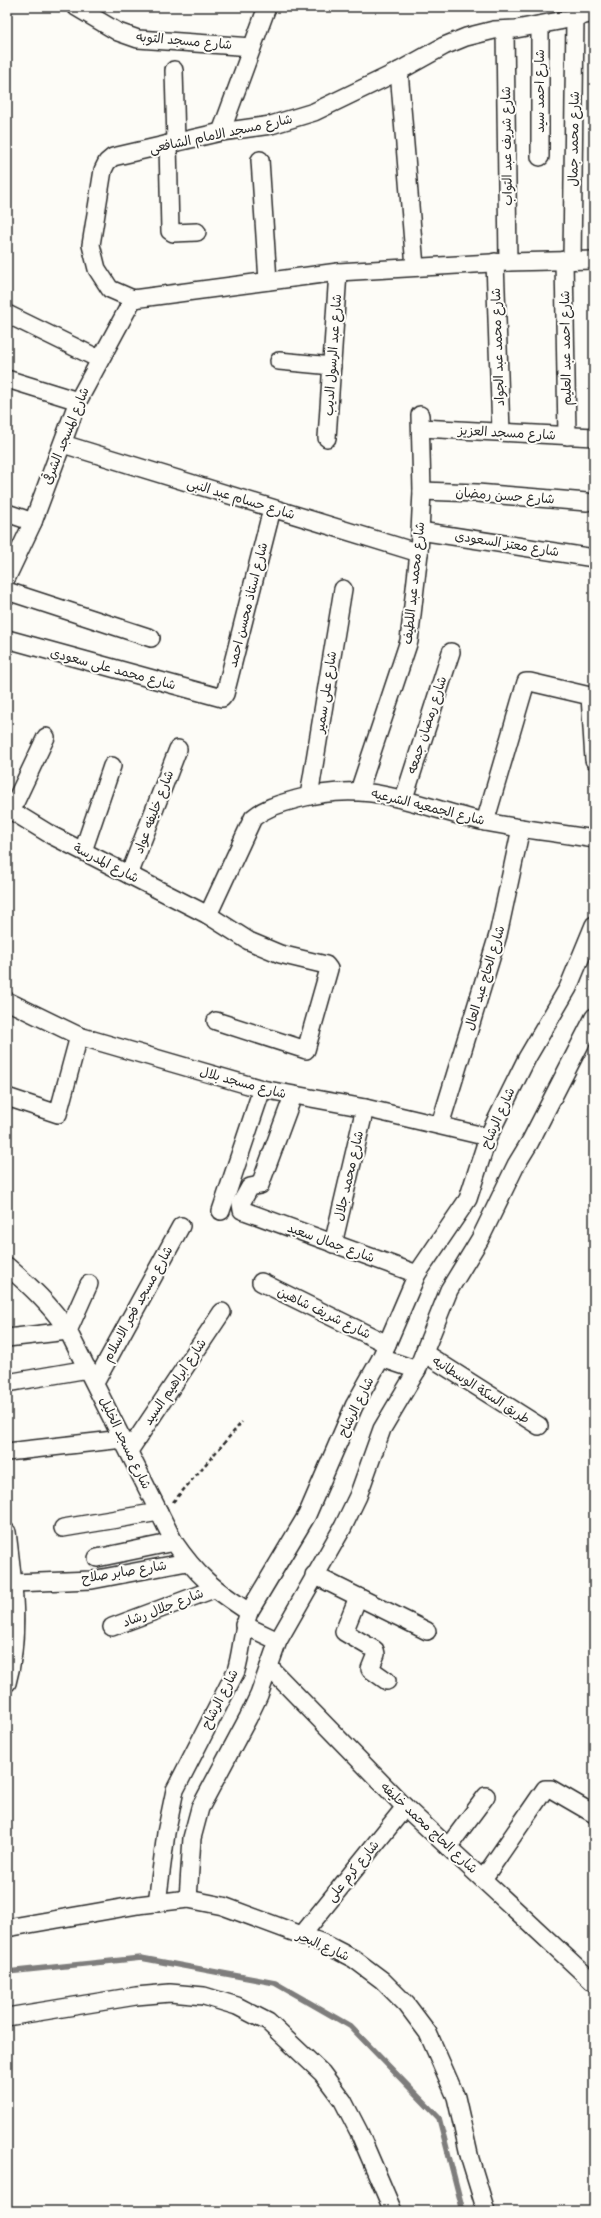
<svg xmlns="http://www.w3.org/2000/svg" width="601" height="2218" font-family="'Balsamiq Sans','Playpen Sans Arabic',sans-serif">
  <rect width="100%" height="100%" fill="#fdfcf7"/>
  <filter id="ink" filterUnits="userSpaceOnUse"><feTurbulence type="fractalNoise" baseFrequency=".025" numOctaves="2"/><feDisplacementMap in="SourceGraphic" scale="8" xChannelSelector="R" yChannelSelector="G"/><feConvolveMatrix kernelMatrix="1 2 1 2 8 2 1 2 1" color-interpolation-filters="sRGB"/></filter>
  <g filter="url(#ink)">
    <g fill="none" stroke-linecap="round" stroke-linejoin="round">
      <path stroke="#7e7d7b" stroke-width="5.5" d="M7 1972 141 1958 275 1983 350 2026 439 2118 463 2211"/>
      <defs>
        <g id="minor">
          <path d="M76 7 118 32 138 39 252 47"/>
          <path d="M540 25V157"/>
          <path d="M505 30 508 262"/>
          <path d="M174 70 176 142"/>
          <path d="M399 71 415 267"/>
          <path d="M221 132 267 7"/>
          <path d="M168 144 170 231 173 233 197 232"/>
          <path d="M260 160 268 281"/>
          <path d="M564 260 567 436"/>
          <path d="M572 260 575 17"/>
          <path d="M495 262 501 432"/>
          <path d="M133 299 110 289 97 269 91 245 103 170 107 162 113 157 221 132 271 125 314 112 399 71 444 46 466 37 494 30 516 29 559 21 594 13"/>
          <path d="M133 299 338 272 508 262 594 260"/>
          <path d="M7 314 99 359"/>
          <path d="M279 361 332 366"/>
          <path d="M7 379 78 401"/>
          <path d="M421 428 594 437"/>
          <path d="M327 438 338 272"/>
          <path d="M63 444 419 553"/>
          <path d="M422 491 477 493 587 502"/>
          <path d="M7 513 33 522"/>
          <path d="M420 531 594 558"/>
          <path d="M7 577 33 522 78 401 133 299"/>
          <path d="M7 591 151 638"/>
          <path d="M7 639 222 698 225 694 272 509"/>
          <path d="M359 791 409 641 419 553 422 491 420 415"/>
          <path d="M309 796 343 589"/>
          <path d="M404 798 451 652"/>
          <path d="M7 808 51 835 208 915 249 941 280 954 326 965 329 969 306 1050 216 1021"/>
          <path d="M11 811 46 737"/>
          <path d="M485 822 526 682H530L590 696 594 760"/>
          <path d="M83 851 112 766"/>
          <path d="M129 875 178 749"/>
          <path d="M208 915 253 818C266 807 280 804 297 799 372 778 416 807 486 822 522 829 558 833 594 839"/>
          <path d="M7 1001 79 1036 262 1089 365 1108 488 1137"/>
          <path d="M293 1096 260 1185 250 1187 241 1203 242 1210 417 1274"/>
          <path d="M7 1097 58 1114 79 1036"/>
          <path d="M440 1125 498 935 521 828"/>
          <path d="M221 1211 262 1089"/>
          <path d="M333 1244 365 1108"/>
          <path d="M7 1266C30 1286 51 1305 68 1331L174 1542C197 1576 215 1590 249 1612"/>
          <path d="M261 1282 387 1344"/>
          <path d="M7 1338 68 1331 89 1284"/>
          <path d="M424 1353 539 1426"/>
          <path d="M381 1358 417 1370"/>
          <path d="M7 1383 88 1369"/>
          <path d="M95 1383 181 1226"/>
          <path d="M129 1451 222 1312"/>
          <path d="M7 1452 123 1439"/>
          <path d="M63 1528 159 1512"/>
          <path d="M7 1532C13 1582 21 1633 7 1683"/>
          <path d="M97 1558 174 1542"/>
          <path d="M314 1575 427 1631"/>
          <path d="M13 1583 92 1580 187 1562"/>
          <path d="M358 1597 344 1632 375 1650 376 1654 370 1669 387 1681"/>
          <path d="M244 1625 278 1641"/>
          <path d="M112 1627 214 1589"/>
          <path d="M269 1667 405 1807 594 1983"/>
          <path d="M448 1847 486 1796"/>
          <path d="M483 1879 545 1789H551L594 1814"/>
          <path d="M188 1899 192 1838 200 1808 248 1718 259 1695 278 1641 343 1527 358 1496 382 1429 417 1370 449 1290 480 1239 516 1165 530 1142 594 1017"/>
          <path d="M157 1903 166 1833 175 1790 236 1671C242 1651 242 1631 249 1612L307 1515 354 1406 381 1358 417 1274 468 1199 488 1137 527 1058 568 988 594 925"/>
          <path d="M7 1928 138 1905 188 1899 223 1906 323 1943 354 1959 382 1980 407 2005 428 2033 456 2097 470 2159 486 2211"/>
          <path d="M302 1935 405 1807"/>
          <path d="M7 2017 136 1996 170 1993 204 1996 237 2006 268 2022 322 2073 343 2101 359 2132 393 2211"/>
        </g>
      </defs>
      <use href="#minor" stroke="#2b2b2b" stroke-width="20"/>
      <path stroke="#2b2b2b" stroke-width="2.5" stroke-dasharray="4 3" stroke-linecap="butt" d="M173 1502 242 1422"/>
      <use href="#minor" stroke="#fdfcf7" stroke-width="17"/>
    </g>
  </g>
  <g text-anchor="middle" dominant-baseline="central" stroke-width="4" stroke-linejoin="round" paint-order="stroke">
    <g font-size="13" fill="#2b2b2b" stroke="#fdfcf7">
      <text transform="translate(184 41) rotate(5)">شارع مسجد التوبه</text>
      <text transform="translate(540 91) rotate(-90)">شارع احمد سيد</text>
      <text transform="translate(221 134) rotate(-12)">شارع مسجد الامام الشافعى</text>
      <text transform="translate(574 139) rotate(-89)">شارع محمد جمال</text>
      <text transform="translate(507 146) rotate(-91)">شارع شريف عبد التواب</text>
      <text transform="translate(498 347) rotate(-92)">شارع محمد عبد الجواد</text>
      <text transform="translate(566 348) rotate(-91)">شارع احمد عبد العليم</text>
      <text transform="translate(333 355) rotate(-86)">شارع عبد الرسول الديب</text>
      <text transform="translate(507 433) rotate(3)">شارع مسجد العزيز</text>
      <text transform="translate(66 436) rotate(-68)">شارع المسجد الشرقى</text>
      <text transform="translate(505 496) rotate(4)">شارع حسن رمضان</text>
      <text transform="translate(241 499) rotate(17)">شارع حسام عبد النبى</text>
      <text transform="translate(507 544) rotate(9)">شارع معتز السعودى</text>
      <text transform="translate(414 583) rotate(-84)">شارع محمد عبد اللطيف</text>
      <text transform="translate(248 605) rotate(-76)">شارع استاذ محسن احمد</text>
      <text transform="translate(113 669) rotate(15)">شارع محمد على سعودى</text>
      <text transform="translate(326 692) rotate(-81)">شارع على سمير</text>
      <text transform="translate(427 725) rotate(-72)">شارع رمضان جمعه</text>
      <text transform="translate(428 807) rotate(14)">شارع الجمعيه الشرعيه</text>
      <text transform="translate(154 812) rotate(-69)">شارع خليفه عواد</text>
      <text transform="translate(106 863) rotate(27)">شارع المدرسة</text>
      <text transform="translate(485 978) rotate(-73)">شارع الحاج عبد العال</text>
      <text transform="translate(243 1083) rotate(15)">شارع مسجد بلال</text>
      <text transform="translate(498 1118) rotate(-66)">شارع الرشاح</text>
      <text transform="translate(349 1176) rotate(-77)">شارع محمد جلال</text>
      <text transform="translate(331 1243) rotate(20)">شارع جمال سعيد</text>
      <text transform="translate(138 1304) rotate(-61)">شارع مسجد فجر الاسلام</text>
      <text transform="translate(324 1313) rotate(26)">شارع شريف شاهين</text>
      <text transform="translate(175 1382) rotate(-56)">شارع ابراهيم السيد</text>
      <text transform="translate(481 1390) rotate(33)">طريق السكة الوسطانيه</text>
      <text transform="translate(356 1407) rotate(-64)">شارع الرشاح</text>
      <text transform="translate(125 1443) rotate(64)">شارع مسجد الخليل</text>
      <text transform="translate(124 1572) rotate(-9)">شارع صابر صلاح</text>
      <text transform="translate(163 1608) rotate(-21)">شارع جلال رشاد</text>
      <text transform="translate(220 1699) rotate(-63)">شارع الرشاح</text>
      <text transform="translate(429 1828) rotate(43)">شارع الحاج محمد خليفه</text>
      <text transform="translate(353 1871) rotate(-51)">شارع كرم على</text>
      <text transform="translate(323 1946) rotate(24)">شارع البحر</text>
    </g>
  </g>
  <rect width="601" height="2218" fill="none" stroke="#fdfcf7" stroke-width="24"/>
  <rect x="12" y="12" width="577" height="2194" fill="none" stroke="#2b2b2b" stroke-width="1.5" filter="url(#ink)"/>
</svg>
